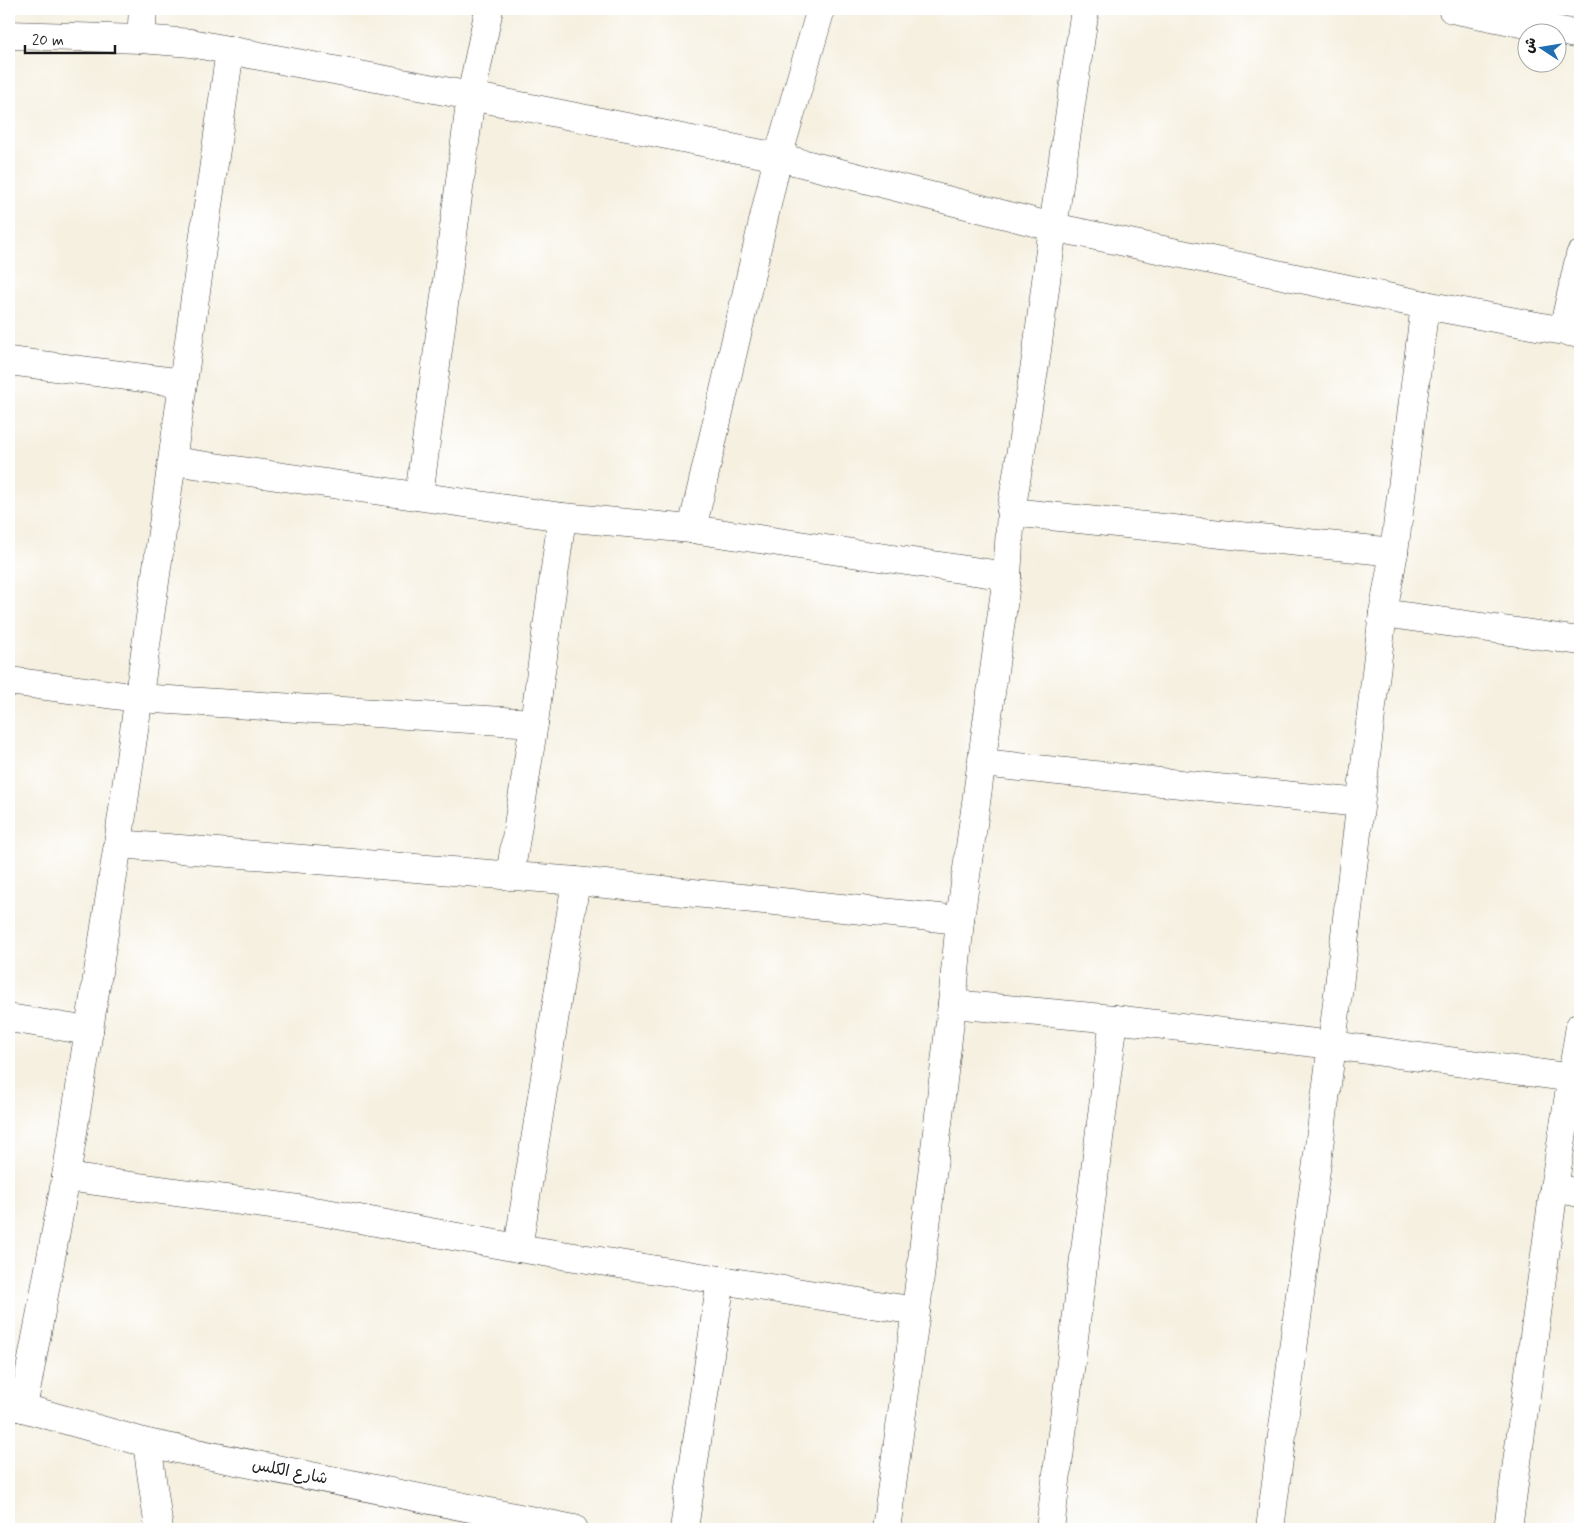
<svg xmlns="http://www.w3.org/2000/svg" width="1589" height="1538" font-family="Mynerve,'Playpen Sans Arabic',sans-serif">
  <rect width="100%" height="100%" fill="#fff"/>
  <filter id="ink" filterUnits="userSpaceOnUse"><feTurbulence type="fractalNoise" baseFrequency=".02" numOctaves="2"/><feDisplacementMap in="SourceGraphic" scale="10" xChannelSelector="R" yChannelSelector="G"/><feConvolveMatrix kernelMatrix="1 2 1 2 8 2 1 2 1" color-interpolation-filters="sRGB"/></filter>
  <filter id="wash" filterUnits="userSpaceOnUse"><feTurbulence type="fractalNoise" baseFrequency=".0096" numOctaves="4" result="noise"/><feDisplacementMap in="SourceGraphic" scale="20" xChannelSelector="R" yChannelSelector="G"/><feGaussianBlur stdDeviation="1.12" result="paint"/><feColorMatrix in="noise" values="0 0 0 0 0 0 0 0 0 0 0 0 0 0 0 0 0 1.4 0 .05"/><feComposite in="paint" operator="in"/></filter>
  <g filter="url(#wash)">
    <rect width="100%" height="100%" fill="#f5f0e0"/>
  </g>
  <g filter="url(#ink)">
    <g fill="none" stroke-linecap="round" stroke-linejoin="round">
      <defs>
        <g id="street">
          <path d="M1452 9 1580 35"/>
          <path d="M9 35 141 39 191 43 471 96 778 157 1053 227 1425 305 1580 334"/>
          <path d="M141 39 143 9"/>
          <path d="M1563 330 1580 255"/>
          <path d="M9 361 183 383"/>
          <path d="M173 461 562 517 692 529 1007 576"/>
          <path d="M419 496 471 96 489 9"/>
          <path d="M1011 512 1394 552"/>
          <path d="M692 529 778 157 821 9"/>
          <path d="M1383 613 1580 641"/>
          <path d="M9 681 138 698 534 723"/>
          <path d="M982 763 1360 803"/>
          <path d="M118 844 576 881 960 920"/>
          <path d="M510 876 534 723 562 517"/>
          <path d="M952 1004 1114 1019 1332 1045 1580 1079"/>
          <path d="M9 1018 89 1031"/>
          <path d="M66 1177 321 1212 518 1248 916 1311"/>
          <path d="M1554 1188 1580 1193"/>
          <path d="M518 1248 576 881"/>
          <path d="M23 1408 66 1177 118 844 230 50"/>
          <path d="M147 1443 159 1529"/>
          <path d="M684 1529 721 1280"/>
          <path d="M886 1529 916 1311 952 1004 960 920 1007 576 1011 512 1036 358 1053 227 1085 9"/>
          <path d="M1050 1529 1114 1019"/>
          <path d="M1270 1529 1332 1045 1383 613 1394 552 1425 305"/>
          <path d="M1508 1529 1554 1188 1580 1026"/>
        </g>
        <path id="secondary" d="M9 1404 147 1443 574 1529"/>
      </defs>
      <use href="#street" stroke="#3d3c39" stroke-width="29"/>
      <use href="#secondary" stroke="#3d3c39" stroke-width="29"/>
      <use href="#street" stroke="#fff" stroke-width="28"/>
      <use href="#secondary" stroke="#fff" stroke-width="28"/>
    </g>
  </g>
  <g text-anchor="middle" dominant-baseline="central" stroke-width="4.5" stroke-linejoin="round" paint-order="stroke">
    <g font-size="16" fill="#1c1c1c" stroke="#fff">
      <text transform="translate(290 1472) rotate(11)">شارع الكلس</text>
    </g>
  </g>
  <rect width="1589" height="1538" fill="none" stroke="#fff" stroke-width="30"/>
  <g transform="translate(1542 48) rotate(282)"><circle r="24" fill="#ffffff" stroke="#a4a4a4"/>
  <path d="M0-4L9 19L0 12L-9 19Z" fill="#1f6fb2"/>
  <text y="-8" font-size="14" font-weight="bold" text-anchor="middle" fill="#1c1c1c">ش</text>
  </g>
  <path d="M25 45v8h90v-8" fill="none" stroke="#1c1c1c" stroke-width="2.5"/>
  <text x="32" y="45" font-size="15" fill="#1c1c1c" stroke="#ffffff" stroke-width="4" paint-order="stroke">20 m</text>
</svg>
